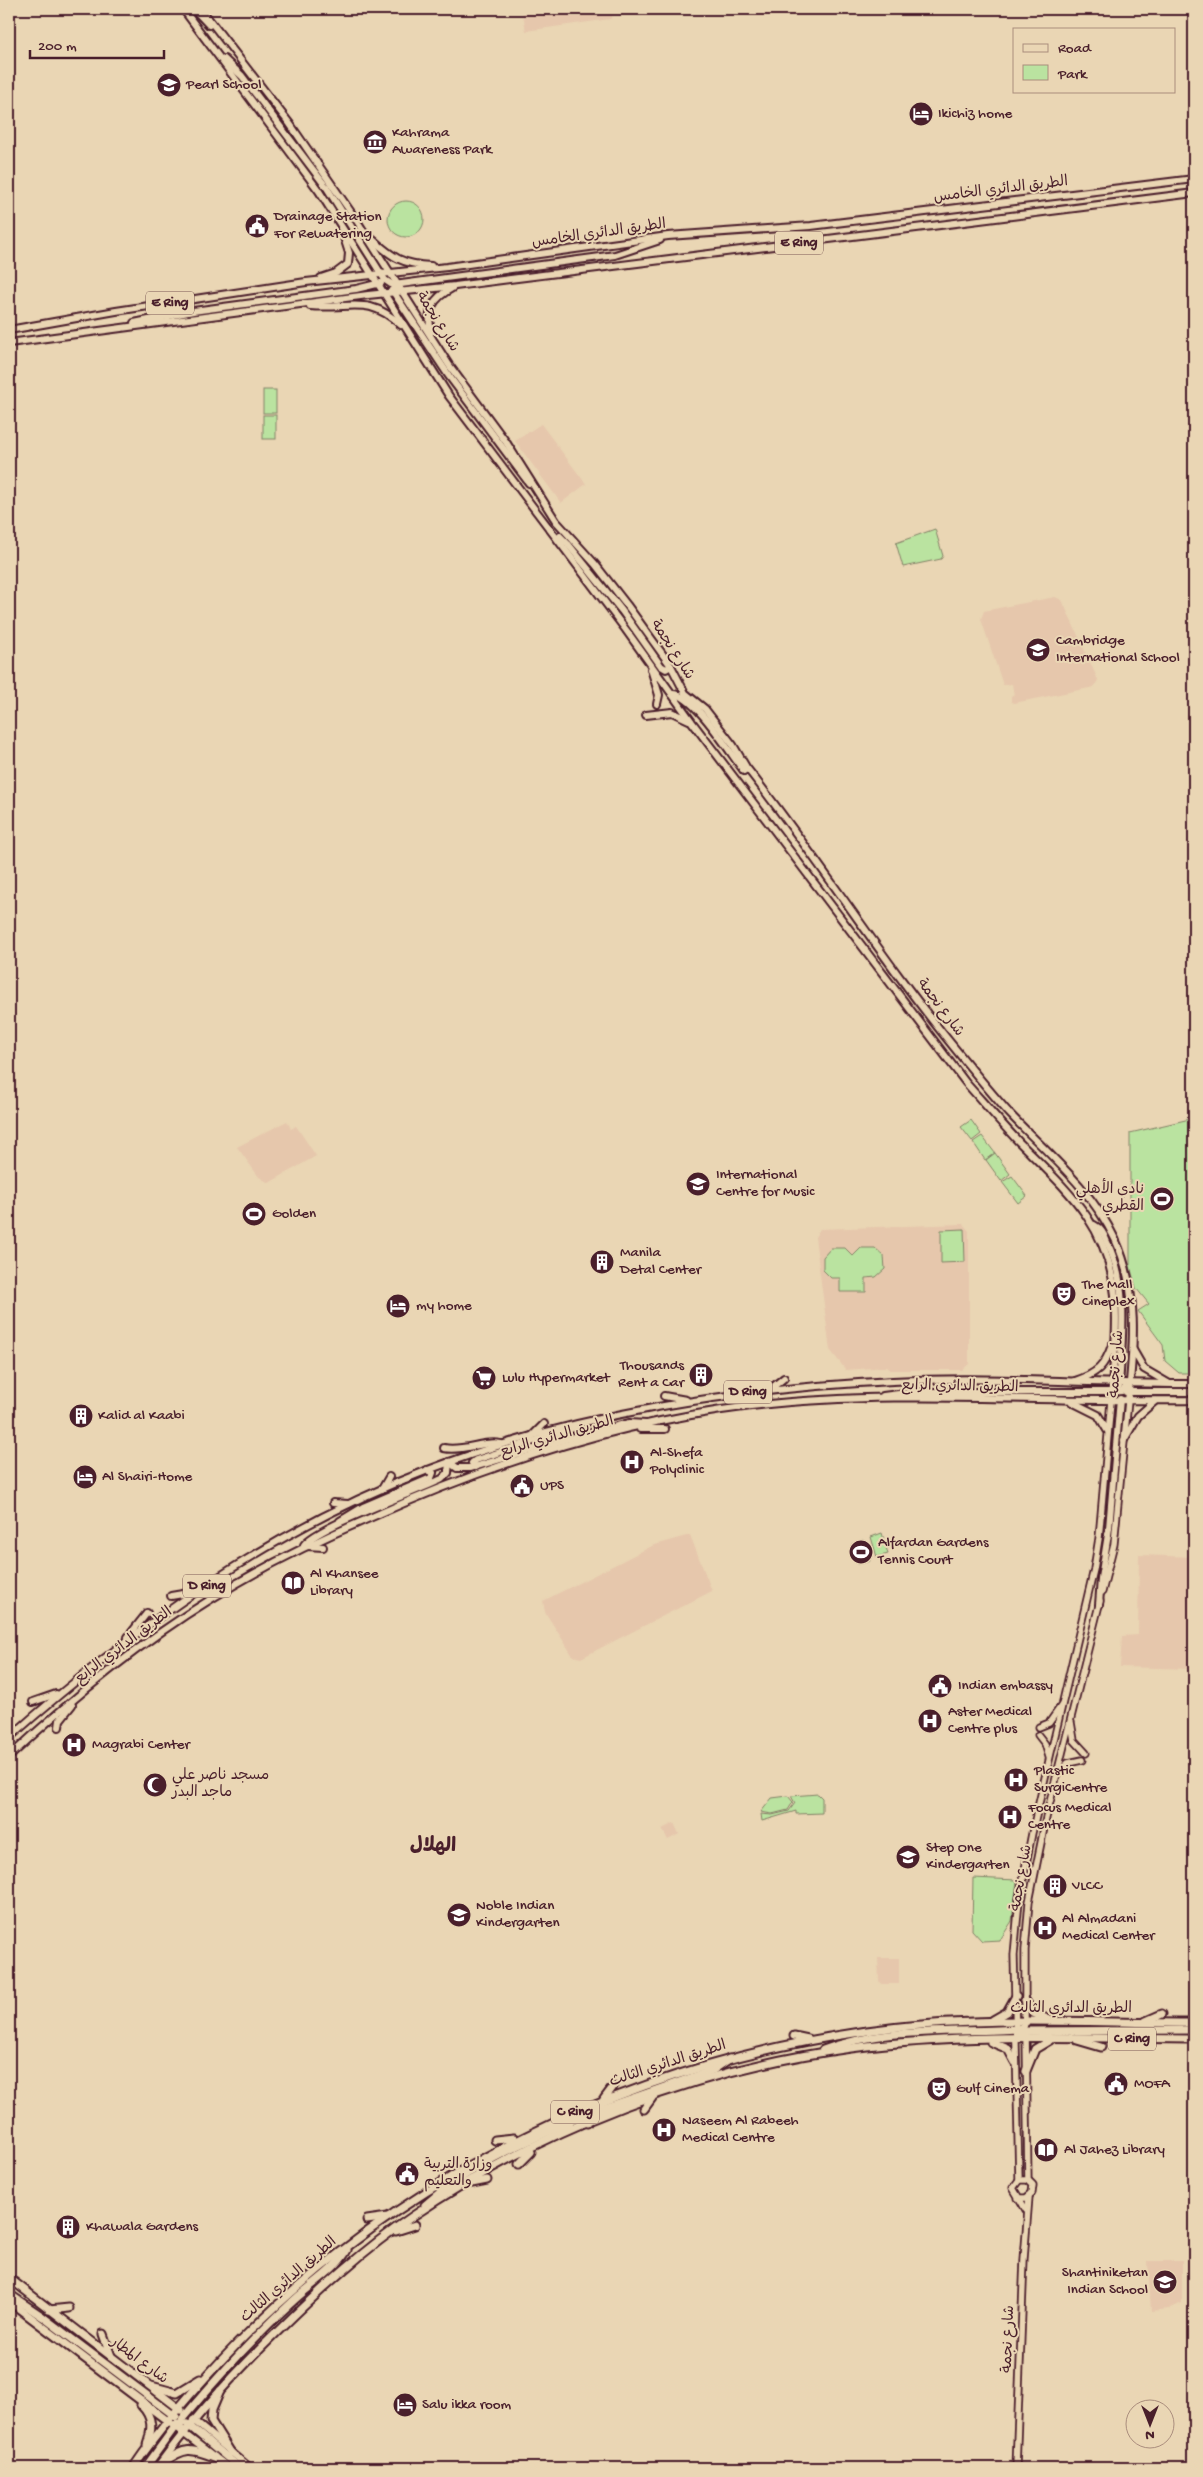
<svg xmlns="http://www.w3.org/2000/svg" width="1203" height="2477" font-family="'Gochi Hand','Playpen Sans Arabic',sans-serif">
  <rect width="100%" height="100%" fill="#ead6b4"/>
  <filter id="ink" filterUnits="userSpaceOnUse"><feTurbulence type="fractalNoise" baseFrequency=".02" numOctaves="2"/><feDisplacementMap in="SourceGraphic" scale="10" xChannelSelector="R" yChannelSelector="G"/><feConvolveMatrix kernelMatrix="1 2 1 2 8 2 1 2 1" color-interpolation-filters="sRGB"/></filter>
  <g filter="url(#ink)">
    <g fill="#e6c7ac">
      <path d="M522 9H616V12L610 19 526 31Z"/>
      <path d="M541 424 586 484 561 503 515 441Z"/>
      <path d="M1055 597 1062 600 1098 680 1094 687 1014 703 1011 701V696L1014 695 1012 684 1003 685 981 619 984 611Z"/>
      <path d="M287 1121 291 1129 296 1126 316 1156 269 1183 259 1177 237 1147Z"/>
      <path d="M699 1174 707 1191 697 1195 689 1178Z"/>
      <path d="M963 1224 969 1231V1364L962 1370H890L886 1367 846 1370 830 1350 815 1237 820 1229Z"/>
      <path d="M690 1535 712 1591 581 1658 573 1656 545 1612 543 1601 654 1545Z"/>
      <path d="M1139 1555 1194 1557V1669L1120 1667 1122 1636 1138 1635Z"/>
      <path d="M937 1712 938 1729 922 1730 921 1713Z"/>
      <path d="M674 1823 679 1834 668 1840 662 1829Z"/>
      <path d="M878 1958H899V1984H881L879 1981Z"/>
      <path d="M1148 2261H1182V2303L1169 2309 1151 2311Z"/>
    </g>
    <g fill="#bae3a0" stroke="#828166">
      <circle cx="406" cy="219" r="18"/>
      <rect x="263" y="390" width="13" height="23"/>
      <rect x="263" y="415" width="13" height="24"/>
      <path d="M935 529 943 556 941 559 903 567 896 543Z"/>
      <path d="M1194 1118V1373H1179L1165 1361 1163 1345 1138 1311 1149 1304 1136 1288 1130 1266V1133Z"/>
      <path d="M971 1120 981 1134 972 1141 961 1127Z"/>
      <path d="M982 1136 995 1153 985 1160 973 1142Z"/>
      <path d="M995 1153 1010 1174 1001 1181 986 1160Z"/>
      <path d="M1012 1176 1027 1196 1018 1203 1002 1182Z"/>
      <path d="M964 1229 965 1262 941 1263V1230Z"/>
      <path d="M831 1248H845L853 1256 861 1248H875L884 1256 885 1269 876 1277 866 1278V1292H840V1278H831L823 1270V1257Z"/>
      <path d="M882 1533 888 1554 877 1557 871 1537Z"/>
      <path d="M863 1540 870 1561 858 1564 852 1544Z"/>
      <path d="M818 1794 822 1798V1813L796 1814V1811L762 1821 761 1814 772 1815 789 1811 795 1803 791 1796Z"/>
      <path d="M788 1796 793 1802 788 1810 772 1814 761 1812 772 1798Z"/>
      <path d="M973 1878 1017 1880 1012 1921 1000 1940 982 1941 972 1930Z"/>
    </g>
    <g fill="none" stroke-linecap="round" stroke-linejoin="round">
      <defs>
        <g id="secondary">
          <path d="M1102 1592 1114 1544 1128 1401"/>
          <path d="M1071 1722 1074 1740 1086 1753"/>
          <path d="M1039 1727 1049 1723 1061 1706"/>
          <path d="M1038 1735 1045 1744 1049 1757"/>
          <path d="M1058 1773 1068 1763 1082 1760"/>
          <path d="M1025 2023V1950L1029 1902 1046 1818 1100 1601"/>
          <path d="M1026 2035 1028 2180"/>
          <path d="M1019 2180 1014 1955 1019 1900 1032 1833 1094 1569 1099 1538 1111 1401"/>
          <path d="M1018 2198H1026L1032 2193 1033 2185 1028 2180H1019L1013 2188 1026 2210"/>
          <path d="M1016 2468 1024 2259 1029 2197"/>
        </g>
        <g id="primary">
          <path d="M183 9 319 191 449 396 626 630 692 722 966 1083C983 1102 1001 1123 1019 1142 1066 1189 1108 1224 1115 1295 1118 1330 1113 1366 1111 1401"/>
          <path d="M194 9 209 25"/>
          <path d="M201 9 290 124 357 221 449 365 506 442 556 521 595 564 627 605 671 666 685 693 705 709 733 745 746 767C819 859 882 960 957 1051 974 1072 991 1093 1009 1113 1047 1153 1091 1188 1115 1239 1139 1290 1134 1347 1128 1401"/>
          <path d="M224 59 242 76 327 188 385 280 400 290"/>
          <path d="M372 239C393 258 402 264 431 266"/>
          <path d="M321 278 336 273 348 264 349 253 341 228"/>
          <path d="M394 285 615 255 660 240"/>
          <path d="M392 290 449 376 529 483"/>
          <path d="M310 306C352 310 366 294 401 325"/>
          <path d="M134 323 193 311 356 289 381 283"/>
          <path d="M9 330 116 311 306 282 447 267 668 236 811 226 1194 179"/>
          <path d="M431 332C426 310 433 298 452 288"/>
          <path d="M9 343 368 295 455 286 1194 193"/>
          <path d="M560 536 568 544 622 611 661 666 666 669 671 666"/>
          <path d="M651 669 659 695 657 704"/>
          <path d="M672 694C694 693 730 753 744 771"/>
          <path d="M646 715 672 712 689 720"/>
          <path d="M1094 1225C1102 1229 1104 1235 1107 1242 1129 1287 1122 1338 1119 1386"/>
          <path d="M1133 1350 1144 1369 1168 1383"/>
          <path d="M1075 1381C1097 1374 1105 1366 1112 1345"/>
          <path d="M768 1391 784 1378"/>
          <path d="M1126 1392H1194"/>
          <path d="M664 1396 686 1400"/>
          <path d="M883 1396 914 1392H1111L1122 1391 1129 1384"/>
          <path d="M1072 1402 1098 1415 1107 1430"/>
          <path d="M640 1429H665"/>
          <path d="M533 1435 544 1424"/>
          <path d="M1124 1440 1138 1416 1155 1401"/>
          <path d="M444 1448C463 1452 485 1440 501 1444"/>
          <path d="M449 1462 457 1468H471L570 1438 629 1423 646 1424"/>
          <path d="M476 1467 472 1463 476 1460 580 1426"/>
          <path d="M382 1489 389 1477"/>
          <path d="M333 1503 348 1504"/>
          <path d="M340 1521 363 1507 431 1478 433 1473 427 1470"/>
          <path d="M304 1545C316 1527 416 1492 442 1479L448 1473 449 1462"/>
          <path d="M307 1546 323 1547"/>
          <path d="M171 1596 194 1592"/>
          <path d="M1099 1605 1101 1578 1109 1528 1120 1399"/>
          <path d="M128 1637 147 1613"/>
          <path d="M33 1702 56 1694"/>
          <path d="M59 1727 60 1720 72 1705"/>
          <path d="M9 1738C133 1628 272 1529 428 1470 577 1413 734 1389 893 1381 993 1376 1094 1384 1194 1384"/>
          <path d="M9 1757C71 1699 138 1644 211 1599 260 1568 311 1543 365 1520 487 1465 618 1422 751 1406 898 1389 1047 1403 1194 1400"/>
          <path d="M193 2420 250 2468"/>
          <path d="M183 2433 229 2468"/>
        </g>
        <g id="highway">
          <path d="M1025 2000 1033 2013 1050 2020"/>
          <path d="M993 2020 1007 2012 1016 1996"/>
          <path d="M1146 2021 1162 2014"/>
          <path d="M1018 2034 1026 2031 1194 2030"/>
          <path d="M794 2036 808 2039"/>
          <path d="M1077 2040 1101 2047"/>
          <path d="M991 2042 1008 2049 1015 2062"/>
          <path d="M823 2050C884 2027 954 2033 1018 2029L1023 2027 1025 2022"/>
          <path d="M1026 2071 1035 2049 1050 2040"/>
          <path d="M604 2099 613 2087"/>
          <path d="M644 2109 652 2098"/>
          <path d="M587 2123 586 2117 590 2113 713 2070 729 2059"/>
          <path d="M495 2140 514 2138"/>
          <path d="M519 2164 531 2152"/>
          <path d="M472 2183 487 2180"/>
          <path d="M425 2205C466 2168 520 2144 570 2122L573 2118 571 2113"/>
          <path d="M367 2220 388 2217"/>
          <path d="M396 2231 415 2225"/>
          <path d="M9 2278 181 2410"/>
          <path d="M9 2294 43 2317 176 2417"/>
          <path d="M9 2301 181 2431"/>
          <path d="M49 2310 69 2308"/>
          <path d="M103 2334 111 2356"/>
          <path d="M151 2386 177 2393 200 2379"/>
          <path d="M220 2391 212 2410 211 2421 231 2453"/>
          <path d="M141 2405C154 2418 152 2430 147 2445"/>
          <path d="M187 2424 240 2468"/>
          <path d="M183 2433 180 2427 183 2418C217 2378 252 2339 291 2303 307 2287 337 2269 347 2250"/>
          <path d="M164 2462C185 2447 191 2448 214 2457"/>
          <path d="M133 2468C163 2423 200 2382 238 2343 407 2172 630 2065 867 2031 975 2015 1086 2023 1194 2023"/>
          <path d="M145 2468 177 2424"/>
          <path d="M157 2468C193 2418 234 2374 278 2331 320 2290 364 2249 413 2216 543 2128 696 2069 851 2048 965 2033 1080 2038 1194 2039"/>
        </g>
      </defs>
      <use href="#secondary" stroke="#4a1f2b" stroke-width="9"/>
      <use href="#primary" stroke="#4a1f2b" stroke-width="10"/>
      <use href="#highway" stroke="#4a1f2b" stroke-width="11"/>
      <use href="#secondary" stroke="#ead6b4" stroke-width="5.5"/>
      <use href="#primary" stroke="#ead6b4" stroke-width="6"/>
      <use href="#highway" stroke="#ead6b4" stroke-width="7"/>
    </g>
  </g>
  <defs>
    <symbol id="school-disc" viewBox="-11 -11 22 22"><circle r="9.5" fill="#4a1f2b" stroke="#ead6b4"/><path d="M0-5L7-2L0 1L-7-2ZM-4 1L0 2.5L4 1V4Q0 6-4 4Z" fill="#fff"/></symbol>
    <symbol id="hotel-disc" viewBox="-11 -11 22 22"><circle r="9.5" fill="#4a1f2b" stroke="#ead6b4"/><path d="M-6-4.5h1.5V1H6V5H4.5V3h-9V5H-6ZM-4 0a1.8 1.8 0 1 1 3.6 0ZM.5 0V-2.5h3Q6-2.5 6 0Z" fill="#fff"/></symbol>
    <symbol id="museum-disc" viewBox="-11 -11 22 22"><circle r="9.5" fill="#4a1f2b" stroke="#ead6b4"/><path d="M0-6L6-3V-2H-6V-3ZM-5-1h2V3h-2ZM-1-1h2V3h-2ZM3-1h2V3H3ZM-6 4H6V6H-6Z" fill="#fff"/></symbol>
    <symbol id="civic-disc" viewBox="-11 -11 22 22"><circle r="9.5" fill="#4a1f2b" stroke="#ead6b4"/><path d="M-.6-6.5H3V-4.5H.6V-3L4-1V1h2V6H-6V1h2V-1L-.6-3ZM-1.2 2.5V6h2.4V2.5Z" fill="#fff"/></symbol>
    <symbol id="stadium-disc" viewBox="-11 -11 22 22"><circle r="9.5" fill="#4a1f2b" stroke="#ead6b4"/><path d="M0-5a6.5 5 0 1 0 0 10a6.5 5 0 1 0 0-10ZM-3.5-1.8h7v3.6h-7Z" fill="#fff"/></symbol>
    <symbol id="building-disc" viewBox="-11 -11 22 22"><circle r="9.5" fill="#4a1f2b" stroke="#ead6b4"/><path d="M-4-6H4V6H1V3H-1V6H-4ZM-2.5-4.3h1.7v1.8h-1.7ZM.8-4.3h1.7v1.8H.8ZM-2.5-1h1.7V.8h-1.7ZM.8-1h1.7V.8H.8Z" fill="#fff"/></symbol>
    <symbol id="theatre-disc" viewBox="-11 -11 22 22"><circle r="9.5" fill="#4a1f2b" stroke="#ead6b4"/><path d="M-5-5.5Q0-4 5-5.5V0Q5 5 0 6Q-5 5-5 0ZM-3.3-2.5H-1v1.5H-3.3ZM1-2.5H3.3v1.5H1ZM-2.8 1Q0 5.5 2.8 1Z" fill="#fff"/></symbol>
    <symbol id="supermarket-disc" viewBox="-11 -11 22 22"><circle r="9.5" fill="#4a1f2b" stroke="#ead6b4"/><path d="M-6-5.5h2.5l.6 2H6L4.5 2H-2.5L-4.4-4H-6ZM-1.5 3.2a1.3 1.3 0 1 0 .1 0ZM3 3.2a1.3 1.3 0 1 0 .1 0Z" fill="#fff"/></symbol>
    <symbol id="hospital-disc" viewBox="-11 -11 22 22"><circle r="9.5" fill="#4a1f2b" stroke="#ead6b4"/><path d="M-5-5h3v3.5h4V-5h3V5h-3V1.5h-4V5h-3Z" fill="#fff"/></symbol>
    <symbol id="library-disc" viewBox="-11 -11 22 22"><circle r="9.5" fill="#4a1f2b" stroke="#ead6b4"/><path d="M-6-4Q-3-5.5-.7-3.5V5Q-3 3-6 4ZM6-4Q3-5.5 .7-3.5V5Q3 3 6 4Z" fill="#fff"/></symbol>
    <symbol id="mosque-disc" viewBox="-11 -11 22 22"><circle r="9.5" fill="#4a1f2b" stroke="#ead6b4"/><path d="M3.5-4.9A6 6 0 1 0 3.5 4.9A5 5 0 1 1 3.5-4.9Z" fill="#fff"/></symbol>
  </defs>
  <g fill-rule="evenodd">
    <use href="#school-disc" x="155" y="71" width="28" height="28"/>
    <use href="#hotel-disc" x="907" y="100" width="28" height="28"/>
    <use href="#museum-disc" x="361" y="128" width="28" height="28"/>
    <use href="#civic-disc" x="243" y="212" width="28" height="28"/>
    <use href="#school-disc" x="1024" y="636" width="28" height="28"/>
    <use href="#school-disc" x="684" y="1170" width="28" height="28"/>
    <use href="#stadium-disc" x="1148" y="1185" width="28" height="28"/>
    <use href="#stadium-disc" x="240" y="1200" width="28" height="28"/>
    <use href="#building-disc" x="588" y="1248" width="28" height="28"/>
    <use href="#theatre-disc" x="1050" y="1280" width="28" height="28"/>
    <use href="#hotel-disc" x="384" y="1292" width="28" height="28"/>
    <use href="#building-disc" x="687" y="1361" width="28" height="28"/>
    <use href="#supermarket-disc" x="470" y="1364" width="28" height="28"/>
    <use href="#building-disc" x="67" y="1402" width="28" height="28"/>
    <use href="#hospital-disc" x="618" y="1448" width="28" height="28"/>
    <use href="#hotel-disc" x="71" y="1463" width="28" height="28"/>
    <use href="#civic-disc" x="508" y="1472" width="28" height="28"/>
    <use href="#stadium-disc" x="847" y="1538" width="28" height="28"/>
    <use href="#library-disc" x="279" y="1569" width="28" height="28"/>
    <use href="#civic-disc" x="926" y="1672" width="28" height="28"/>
    <use href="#hospital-disc" x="916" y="1707" width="28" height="28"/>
    <use href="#hospital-disc" x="60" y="1731" width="28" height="28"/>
    <use href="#hospital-disc" x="1002" y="1766" width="28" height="28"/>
    <use href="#mosque-disc" x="141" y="1771" width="28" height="28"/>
    <use href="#hospital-disc" x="996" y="1803" width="28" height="28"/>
    <use href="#school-disc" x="894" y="1843" width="28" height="28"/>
    <use href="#building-disc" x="1041" y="1872" width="28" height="28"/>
    <use href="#school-disc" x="445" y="1901" width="28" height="28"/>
    <use href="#hospital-disc" x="1031" y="1914" width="28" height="28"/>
    <use href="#civic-disc" x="1102" y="2070" width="28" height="28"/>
    <use href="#theatre-disc" x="925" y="2075" width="28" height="28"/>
    <use href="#hospital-disc" x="650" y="2116" width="28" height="28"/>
    <use href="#library-disc" x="1032" y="2136" width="28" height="28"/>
    <use href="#civic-disc" x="393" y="2160" width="28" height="28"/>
    <use href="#building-disc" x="54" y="2213" width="28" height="28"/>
    <use href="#school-disc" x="1151" y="2268" width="28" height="28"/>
    <use href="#hotel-disc" x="391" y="2391" width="28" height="28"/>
  </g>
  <g text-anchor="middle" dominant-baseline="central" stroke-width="4" stroke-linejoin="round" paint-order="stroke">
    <g fill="#ead6b4" stroke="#7a5654" stroke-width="1">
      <rect x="775" y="231.5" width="48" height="23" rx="4"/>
      <rect x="146" y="291.5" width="48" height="23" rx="4"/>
      <rect x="724" y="1380.5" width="48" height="23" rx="4"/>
      <rect x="183" y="1574.5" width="48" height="23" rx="4"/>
      <rect x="1108" y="2027.5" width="48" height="23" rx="4"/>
      <rect x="551" y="2100.5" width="48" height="23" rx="4"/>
    </g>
    <g font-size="14" font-weight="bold" fill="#4a1f2b">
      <text x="799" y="243">E Ring</text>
      <text x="170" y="303">E Ring</text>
      <text x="748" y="1392">D Ring</text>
      <text x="207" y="1586">D Ring</text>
      <text x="1132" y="2039">C Ring</text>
      <text x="575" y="2112">C Ring</text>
    </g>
    <g font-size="15" fill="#4a1f2b" stroke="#ead6b4" text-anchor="start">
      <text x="186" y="85">Pearl School</text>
      <text x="938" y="114">Ikichiz home</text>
      <text x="392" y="133">Kahrama<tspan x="392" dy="17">Awareness Park</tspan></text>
      <text x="274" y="217">Drainage Station<tspan x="274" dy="17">For Rewatering</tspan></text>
      <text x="1056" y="641">Cambridge<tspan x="1056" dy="17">International School</tspan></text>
      <text x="716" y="1175">International<tspan x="716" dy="17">Centre for Music</tspan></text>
      <text x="1144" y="1190" text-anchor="end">نادي الأهلي<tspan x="1144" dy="17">القطري</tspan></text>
      <text x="272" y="1214">Golden</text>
      <text x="620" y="1253">Manila<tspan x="620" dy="17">Detal Center</tspan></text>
      <text x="1082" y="1285">The Mall<tspan x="1082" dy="17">Cineplex</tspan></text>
      <text x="416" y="1306">my home</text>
      <text x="684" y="1366" text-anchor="end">Thousands<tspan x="684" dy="17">Rent a Car</tspan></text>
      <text x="502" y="1378">Lulu Hypermarket</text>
      <text x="98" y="1416">Kalid al Kaabi</text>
      <text x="650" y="1453">Al-Shefa<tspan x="650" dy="17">Polyclinic</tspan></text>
      <text x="102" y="1477">Al Shairi-Home</text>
      <text x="540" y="1486">UPS</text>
      <text x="878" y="1543">Alfardan Gardens<tspan x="878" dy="17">Tennis Court</tspan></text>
      <text x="310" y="1574">Al Khansee<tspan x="310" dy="17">Library</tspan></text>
      <text x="958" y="1686">Indian embassy</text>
      <text x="948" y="1712">Aster Medical<tspan x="948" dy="17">Centre plus</tspan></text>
      <text x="92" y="1745">Magrabi Center</text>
      <text x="1034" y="1771">Plastic<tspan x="1034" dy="17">SurgiCentre</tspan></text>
      <text x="172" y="1776">مسجد ناصر علي<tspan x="172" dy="17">ماجد البدر</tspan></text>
      <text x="1028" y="1808">Focus Medical<tspan x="1028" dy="17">Centre</tspan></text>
      <text x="926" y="1848">Step One<tspan x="926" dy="17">Kindergarten</tspan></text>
      <text x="1072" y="1886">VLCC</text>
      <text x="476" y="1906">Noble Indian<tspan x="476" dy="17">Kindergarten</tspan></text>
      <text x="1062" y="1919">Al Almadani<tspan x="1062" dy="17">Medical Center</tspan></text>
      <text x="1134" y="2084">MOFA</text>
      <text x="956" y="2089">Gulf Cinema</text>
      <text x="682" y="2121">Naseem Al Rabeeh<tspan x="682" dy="17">Medical Centre</tspan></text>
      <text x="1064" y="2150">Al Jahez Library</text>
      <text x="424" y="2165">وزارة التربية<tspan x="424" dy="17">والتعليم</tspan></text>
      <text x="86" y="2227">Khawala Gardens</text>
      <text x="1148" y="2273" text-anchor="end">Shantiniketan<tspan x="1148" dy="17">Indian School</tspan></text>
      <text x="422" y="2405">Salu ikka room</text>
    </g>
    <g font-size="15" fill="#4a1f2b" stroke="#ead6b4">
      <text transform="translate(1001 190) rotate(-7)">الطريق الدائري الخامس</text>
      <text transform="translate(599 234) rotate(-8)">الطريق الدائري الخامس</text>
      <text transform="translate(437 322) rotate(58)">شارع نجمة</text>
      <text transform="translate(672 650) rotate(57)">شارع نجمة</text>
      <text transform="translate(940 1008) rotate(53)">شارع نجمة</text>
      <text transform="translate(1117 1364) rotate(-86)">شارع نجمة</text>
      <text transform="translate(960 1387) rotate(1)">الطريق الدائري الرابع</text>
      <text transform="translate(557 1437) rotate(-16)">الطريق الدائري الرابع</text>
      <text transform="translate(124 1646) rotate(-37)">الطريق الدائري الرابع</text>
      <text transform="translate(1022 1878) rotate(-80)">شارع نجمة</text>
      <text x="1071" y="2009">الطريق الدائري الثالث</text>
      <text transform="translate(668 2064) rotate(-18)">الطريق الدائري الثالث</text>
      <text transform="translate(289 2280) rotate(-41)">الطريق الدائري الثالث</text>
      <text transform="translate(1009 2339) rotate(-88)">شارع نجمة</text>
      <text transform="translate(139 2361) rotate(37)">شارع المطار</text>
    </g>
    <g font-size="20" font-weight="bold" fill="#4a1f2b" stroke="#ead6b4">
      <text x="433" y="1847">الهلال</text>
    </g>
  </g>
  <rect width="1203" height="2477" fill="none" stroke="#ead6b4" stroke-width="30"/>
  <rect x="15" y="15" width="1173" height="2447" fill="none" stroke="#4a1f2b" stroke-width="2" filter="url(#ink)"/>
  <rect x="1013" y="28" width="162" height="65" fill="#ead6b4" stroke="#aa8d7d"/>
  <rect x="1023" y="44" width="25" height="8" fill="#ead6b4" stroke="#aa8d7d"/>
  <text x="1058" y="52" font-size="15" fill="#4a1f2b">Road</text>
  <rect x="1023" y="65" width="25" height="15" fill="#bae3a0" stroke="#aa8d7d"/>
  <text x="1058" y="78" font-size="15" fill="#4a1f2b">Park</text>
  <g transform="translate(1150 2424) rotate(180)"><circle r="24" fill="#ead6b4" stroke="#aa8d7d"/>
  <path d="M0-4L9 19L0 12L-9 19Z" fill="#4a1f2b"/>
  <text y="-8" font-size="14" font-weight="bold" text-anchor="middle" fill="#4a1f2b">N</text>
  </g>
  <path d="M30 50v8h134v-8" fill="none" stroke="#4a1f2b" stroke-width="2.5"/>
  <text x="38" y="50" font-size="15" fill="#4a1f2b" stroke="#ead6b4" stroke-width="4" paint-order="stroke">200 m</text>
</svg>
